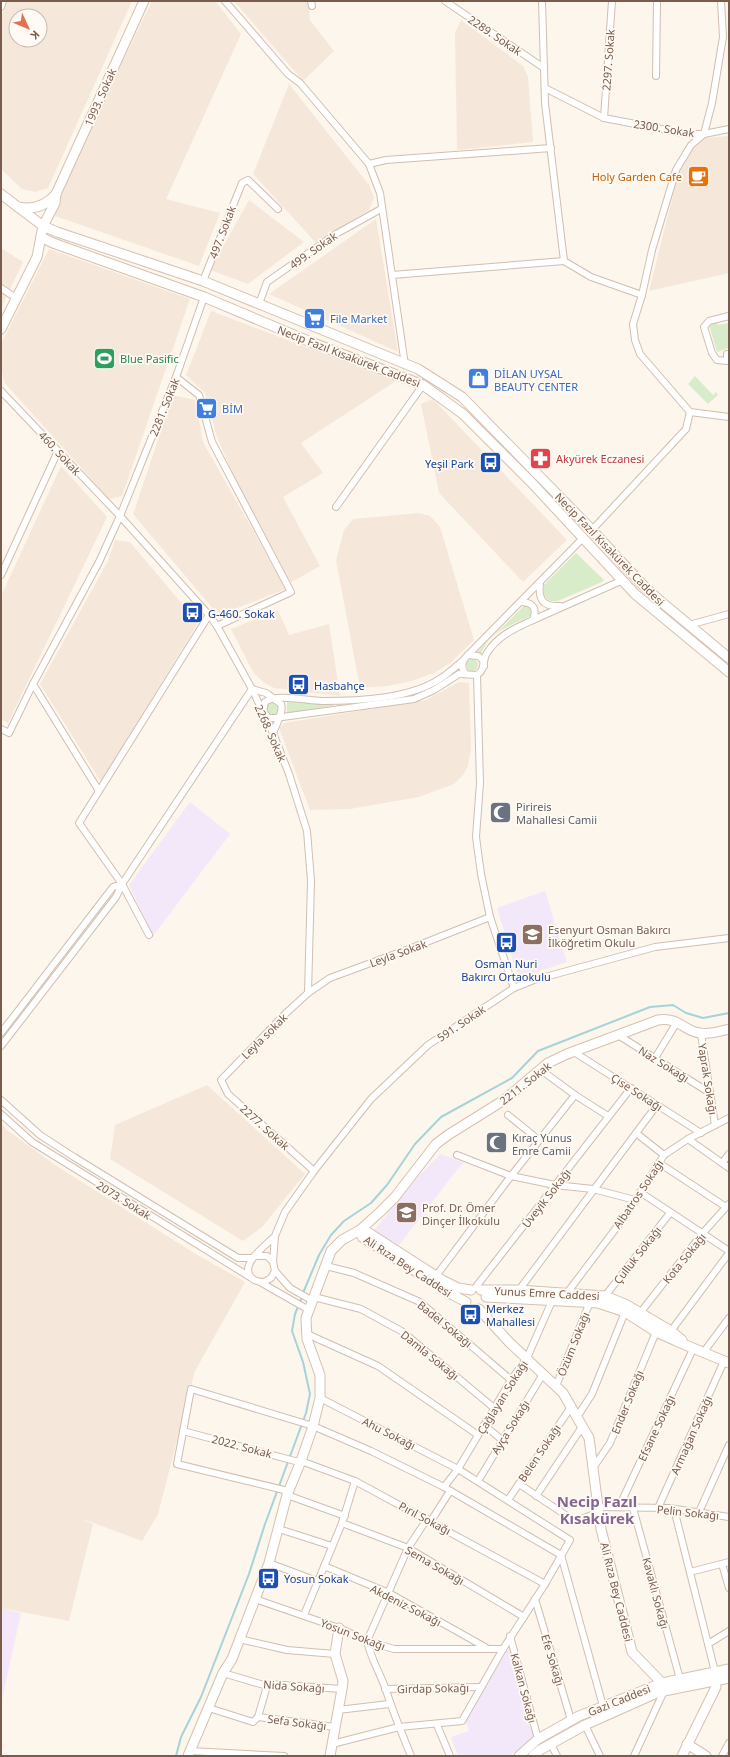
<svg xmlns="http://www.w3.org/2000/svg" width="730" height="1757" font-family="'Noto Sans',sans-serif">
  <rect width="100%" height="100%" fill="#fdf6ec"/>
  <g fill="#f5e8da" fill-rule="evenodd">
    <path d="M8 1H132L48 188 35 192 22 189 1 169V17ZM16 16H40V40H16Z"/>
    <path d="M152 1H215L241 34 166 199 220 213 199 266 55 216 52 207Z"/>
    <path d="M234 1H309L310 20 334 51 303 81Z"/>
    <path d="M461 20 523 66 528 77 533 142 457 150 455 33Z"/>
    <path d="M289 84 369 185 374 198 369 210 316 243 253 174Z"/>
    <path d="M729 136V273L649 291 679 171 693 148 705 138Z"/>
    <path d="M249 200 304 242 248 284 210 270Z"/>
    <path d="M376 219 398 352 269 294Z"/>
    <path d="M1 248 23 262 1 308Z"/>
    <path d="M49 249 190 299 122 496 109 499 4 382 1 366V344Z"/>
    <path d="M211 311 396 381 301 443 323 473 283 497 320 566 290 583 237 483 217 437 205 393 186 375Z"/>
    <path d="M173 395 195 400 203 442 286 589 222 614 214 610 133 514Z"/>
    <path d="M433 399 567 540 523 582 439 493 421 404Z"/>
    <path d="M61 466 107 517 8 723 1 719V596Z"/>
    <path d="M419 513 430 516 440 527 474 640 450 663 434 673 411 681 388 686 360 688 336 560 344 530 353 519Z"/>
    <path d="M115 540 130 542 198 623 101 782 40 684 108 561Z"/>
    <path d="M278 610 289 635 329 624 340 696 274 688 263 682 253 672 231 629Z"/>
    <path d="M459 682 469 683 471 748 468 766 463 775 454 784 419 797 350 809 310 810 279 728 284 723 426 700Z"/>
    <path d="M207 1085 305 1174 262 1227 243 1241 110 1159 115 1125Z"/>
    <path d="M1 1123 7 1130 55 1165 194 1253 245 1282 195 1371 158 1514 142 1541 80 1518 93 1524 69 1621 1 1608Z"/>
  </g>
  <g fill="#f3e8fa">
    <path d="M190 802 230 834 153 936 129 885Z"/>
    <path d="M545 891 567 962 528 975H520L516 970 497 908Z"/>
    <path d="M441 1154 464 1163 456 1171 396 1249 371 1234 418 1177Z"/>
    <path d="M1 1608 21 1613 1 1704Z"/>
    <path d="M510 1646 534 1738 510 1756H458L451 1737 469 1731 466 1721Z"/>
  </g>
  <g fill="#d8ecc9">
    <path d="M717 322 718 325 729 323V348L717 352 709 325Z"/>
    <path d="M695 376 713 395 716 392 718 395 708 404 688 384Z"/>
    <path d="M576 553 604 580 602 582 558 601C547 603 542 596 544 585Z"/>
    <path d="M524 606H528L532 611 531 616C511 625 489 632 481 654L477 652Z"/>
    <circle cx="472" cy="665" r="6"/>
    <path d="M287 702 332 704 333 706 287 713Z"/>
    <circle cx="272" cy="709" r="7"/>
  </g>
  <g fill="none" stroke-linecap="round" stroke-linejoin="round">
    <g stroke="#a5d3da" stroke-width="2">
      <path d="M303 1293 319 1255 331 1235 344 1221 371 1203 387 1185 415 1144 441 1117 512 1078 538 1051 650 1007 673 1005 686 1013 703 1018 729 1013"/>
      <path d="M176 1756 181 1737 201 1697 249 1574 265 1524 306 1413 310 1394 303 1362 292 1331 295 1314 302 1297"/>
    </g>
    <defs>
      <g id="street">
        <path d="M225 1 288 74 300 83 369 164 380 193 405 365"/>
        <path d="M311 1 312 6"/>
        <path d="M445 1 544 68"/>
        <path d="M542 1 545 103 564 261 591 277 642 295 633 324 635 340 640 354 690 412 686 429 592 530"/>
        <path d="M1 7 3 1"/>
        <path d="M656 76 657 1"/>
        <path d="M545 88 604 118 688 134H704L712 103 723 37 721 1"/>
        <path d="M604 118 612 1"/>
        <path d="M369 164 386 160 551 148"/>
        <path d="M392 275 564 261"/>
        <path d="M203 281 242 183 248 180 278 209"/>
        <path d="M1 288 16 298"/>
        <path d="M642 295 652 250 676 170 691 145 704 134 729 129"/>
        <path d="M204 297 176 377 120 516 99 562 33 684 99 791 209 615"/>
        <path d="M259 304 267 282 336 234 381 209"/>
        <path d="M727 354V361L717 360 712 353 704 327 709 321 729 316"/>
        <path d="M176 377 199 395 212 442 291 592 217 626"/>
        <path d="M1 391 120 516 209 615 217 626 252 689 273 733 289 774 307 831 311 881 308 993"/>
        <path d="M690 412 729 417"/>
        <path d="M336 507 423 385"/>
        <path d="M1 575 58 451"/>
        <path d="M540 583C538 600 543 607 560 606"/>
        <path d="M533 620 623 580"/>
        <path d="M689 625 729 614"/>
        <path d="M468 655 478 656 483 660 484 666"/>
        <path d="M466 674C461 669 461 664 465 658L583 538"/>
        <path d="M477 675 480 783 476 837 481 874 490 917 514 988"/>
        <path d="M252 689 266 693 281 704C284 711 276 725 273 733"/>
        <path d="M263 712 265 702C277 693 307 701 322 701 358 701 411 699 441 678 449 673 456 666 463 661"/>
        <path d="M265 714 269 718H275L414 699 434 690 459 674 477 675C486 669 482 660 487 653 498 635 516 628 533 620 537 609 534 603 522 602"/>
        <path d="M1 729 9 733 33 684"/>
        <path d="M99 791 79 823 122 884 149 935"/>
        <path d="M1 1033 113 887 122 884"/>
        <path d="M701 1034 715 1125"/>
        <path d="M618 1035 710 1093"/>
        <path d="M1 1046 116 897 122 884 252 689"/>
        <path d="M574 1052 701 1133"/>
        <path d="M655 1058 677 1022"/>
        <path d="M541 1070 575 1095 608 1116"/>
        <path d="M1 1100 40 1135 74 1157 238 1258H252"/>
        <path d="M1 1114 32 1142 250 1277"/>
        <path d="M508 1115 539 1140"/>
        <path d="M636 1133 664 1155"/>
        <path d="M688 1139 729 1168"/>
        <path d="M457 1155 511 1176 555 1185 593 1189 635 1200"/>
        <path d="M659 1163 726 1207"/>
        <path d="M722 1163 729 1154"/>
        <path d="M314 1171 228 1094 221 1080 284 1015 308 993 330 978 414 947 490 917"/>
        <path d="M640 1192 729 1251"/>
        <path d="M275 1236C266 1245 241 1263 250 1276 253 1281 258 1282 264 1282L271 1278 275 1271 273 1262 275 1236 285 1212 314 1171 371 1099 428 1045 514 988 534 980 655 947 729 938"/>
        <path d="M256 1256H267L273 1262"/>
        <path d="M326 1266 354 1273 420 1302 511 1380"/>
        <path d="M275 1271 290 1288 313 1301"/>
        <path d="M436 1276 511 1176 575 1095"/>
        <path d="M260 1282 309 1310"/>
        <path d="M475 1288 631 1088"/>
        <path d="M519 1290 657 1105"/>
        <path d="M567 1293 629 1211 664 1155 688 1139 729 1118"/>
        <path d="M605 1296 670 1213"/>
        <path d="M314 1297 361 1309 403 1332 494 1408"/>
        <path d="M640 1313 702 1234 729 1204"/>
        <path d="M671 1331 729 1253"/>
        <path d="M307 1334 378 1366 478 1435"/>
        <path d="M703 1353 729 1318"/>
        <path d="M556 1386 590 1302"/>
        <path d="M320 1398 458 1469 570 1540 545 1584 503 1649 462 1721 399 1727 332 1744"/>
        <path d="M577 1417 592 1394 625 1312"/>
        <path d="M484 1425 502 1440"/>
        <path d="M183 1431 295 1461H301L355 1481 545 1584"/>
        <path d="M593 1468 610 1443 656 1332"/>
        <path d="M478 1481 543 1374"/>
        <path d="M519 1484 573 1520H579L599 1512"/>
        <path d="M444 1487 458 1469 511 1380 527 1358 552 1301"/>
        <path d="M288 1491 177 1464 191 1389 313 1426 371 1451 444 1487 561 1555 603 1706"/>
        <path d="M287 1495 345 1516"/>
        <path d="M536 1496 582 1427"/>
        <path d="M508 1500 571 1407"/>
        <path d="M598 1507 669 1508 729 1517"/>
        <path d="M619 1507 693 1349"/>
        <path d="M633 1508 680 1679"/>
        <path d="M658 1508 724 1361"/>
        <path d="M674 1509 708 1644"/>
        <path d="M699 1512 729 1445"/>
        <path d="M431 1521 450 1491"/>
        <path d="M342 1523 408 1548 524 1617"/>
        <path d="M279 1529 332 1546"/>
        <path d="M269 1563 317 1581"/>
        <path d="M722 1564 729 1588"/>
        <path d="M324 1566 389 1593 485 1647"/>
        <path d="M690 1572 729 1562"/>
        <path d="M255 1599 339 1628 367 1641 394 1649H503"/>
        <path d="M535 1599 571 1720"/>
        <path d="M304 1615 342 1523 355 1481"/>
        <path d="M510 1636 538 1739"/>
        <path d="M239 1639 287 1650 335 1654"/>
        <path d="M715 1672 708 1644 729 1631"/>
        <path d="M223 1673 267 1686 269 1684 342 1689"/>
        <path d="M385 1689 481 1687"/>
        <path d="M209 1708 253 1722 258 1717 267 1686"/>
        <path d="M338 1710 389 1704"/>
        <path d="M258 1717 335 1727"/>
        <path d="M437 1725 450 1756"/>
        <path d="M585 1725 600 1756"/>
        <path d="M551 1744 557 1756"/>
        <path d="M190 1751 284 1756"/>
        <path d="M411 1756C402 1734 393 1712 386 1690 380 1673 371 1659 367 1641L408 1548 427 1519"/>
        <path d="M634 1756 664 1691"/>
        <path d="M722 1756 729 1743"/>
      </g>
      <g id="secondary">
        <path d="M1 194 43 226 57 232 203 281 418 369 462 397 592 530 641 583 659 600 729 658"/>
        <path d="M56 194 144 1"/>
        <path d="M41 237 53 243 204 297 313 343 423 385 463 414 531 482 635 594 729 672"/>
        <path d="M1 329 37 257 43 226 55 203 56 194C46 206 33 210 18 207"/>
        <path d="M360 1230 362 1237 453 1295 466 1302"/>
        <path d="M360 1230 366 1231 442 1280 458 1288 471 1290"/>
        <path d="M481 1290H519L605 1296 625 1304 671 1331 682 1340"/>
        <path d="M486 1297 598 1303 625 1312 656 1332 676 1341 729 1363"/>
        <path d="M479 1309 509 1342 563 1393 589 1438 601 1529 632 1652 662 1683 664 1691"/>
        <path d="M687 1744 706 1756"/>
        <path d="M188 1756 223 1673 232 1659 269 1563 287 1495 301 1461 313 1426 320 1398V1375L307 1339 306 1318 331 1251 342 1240 360 1230 380 1212 395 1197 436 1144 448 1135 504 1100 548 1063 567 1054 658 1020C680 1017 683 1031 700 1033 709 1035 721 1031 729 1029"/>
        <path d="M330 1756 342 1689 343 1681 335 1654 339 1628"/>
        <path d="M519 1756 538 1739 579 1716 662 1683 729 1669"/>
        <path d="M533 1756 540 1750 585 1725 659 1692 729 1678"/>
        <path d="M682 1756 716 1687 715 1680"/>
      </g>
    </defs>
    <use href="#street" stroke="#d1beb0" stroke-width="8"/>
    <use href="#secondary" stroke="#d6c0b0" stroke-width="11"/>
    <use href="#street" stroke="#fff" stroke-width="6"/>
    <use href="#secondary" stroke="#fff" stroke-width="9"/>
  </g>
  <defs>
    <symbol id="cafe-square" viewBox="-11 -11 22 22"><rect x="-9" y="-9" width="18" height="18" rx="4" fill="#e8710a" stroke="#fffaf3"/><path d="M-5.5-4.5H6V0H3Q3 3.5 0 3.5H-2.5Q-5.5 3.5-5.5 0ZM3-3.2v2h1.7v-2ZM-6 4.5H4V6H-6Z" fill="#fff"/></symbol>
    <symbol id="supermarket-square" viewBox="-11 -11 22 22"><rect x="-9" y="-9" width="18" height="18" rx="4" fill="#3f7fe0" stroke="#fffaf3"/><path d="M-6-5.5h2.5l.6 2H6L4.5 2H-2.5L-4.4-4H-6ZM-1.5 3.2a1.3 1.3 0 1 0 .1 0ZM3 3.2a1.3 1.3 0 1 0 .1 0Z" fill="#fff"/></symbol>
    <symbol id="stadium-square" viewBox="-11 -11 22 22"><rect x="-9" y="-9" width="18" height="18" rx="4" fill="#2e9e5b" stroke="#fffaf3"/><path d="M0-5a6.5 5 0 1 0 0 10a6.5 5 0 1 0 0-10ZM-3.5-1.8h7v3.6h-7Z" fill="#fff"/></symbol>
    <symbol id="shop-square" viewBox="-11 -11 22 22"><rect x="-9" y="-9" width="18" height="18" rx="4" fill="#3f7fe0" stroke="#fffaf3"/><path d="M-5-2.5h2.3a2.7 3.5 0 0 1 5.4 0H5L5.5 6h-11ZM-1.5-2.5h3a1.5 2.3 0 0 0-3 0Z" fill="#fff"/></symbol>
    <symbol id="pharmacy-square" viewBox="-11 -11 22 22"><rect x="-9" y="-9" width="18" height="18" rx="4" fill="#e0444e" stroke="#fffaf3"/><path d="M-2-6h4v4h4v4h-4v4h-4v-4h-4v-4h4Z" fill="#fff"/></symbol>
    <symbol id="bus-square" viewBox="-11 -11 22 22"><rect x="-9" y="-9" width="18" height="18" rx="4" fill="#1a4fb4" stroke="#fffaf3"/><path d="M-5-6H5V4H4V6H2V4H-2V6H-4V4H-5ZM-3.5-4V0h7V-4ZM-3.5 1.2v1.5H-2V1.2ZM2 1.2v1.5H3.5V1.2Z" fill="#fff"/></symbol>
    <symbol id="mosque-square" viewBox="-11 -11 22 22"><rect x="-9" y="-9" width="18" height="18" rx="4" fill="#6b7280" stroke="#fffaf3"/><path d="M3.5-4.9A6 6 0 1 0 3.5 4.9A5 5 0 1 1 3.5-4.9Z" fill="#fff"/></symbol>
    <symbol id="school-square" viewBox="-11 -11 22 22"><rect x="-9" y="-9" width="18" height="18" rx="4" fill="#8d6e63" stroke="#fffaf3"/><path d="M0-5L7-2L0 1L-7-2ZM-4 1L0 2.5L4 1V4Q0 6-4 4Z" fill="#fff"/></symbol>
  </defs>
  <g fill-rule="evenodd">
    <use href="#cafe-square" x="686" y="164" width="25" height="25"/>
    <use href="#supermarket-square" x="302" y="306" width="25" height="25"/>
    <use href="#stadium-square" x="92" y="346" width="25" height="25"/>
    <use href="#shop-square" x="466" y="366" width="25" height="25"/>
    <use href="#supermarket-square" x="194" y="396" width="25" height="25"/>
    <use href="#pharmacy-square" x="528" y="446" width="25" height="25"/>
    <use href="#bus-square" x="478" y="450" width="25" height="25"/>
    <use href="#bus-square" x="180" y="600" width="25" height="25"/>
    <use href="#bus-square" x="286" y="672" width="25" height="25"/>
    <use href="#mosque-square" x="488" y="800" width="25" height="25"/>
    <use href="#school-square" x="520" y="922" width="25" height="25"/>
    <use href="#bus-square" x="494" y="930" width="25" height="25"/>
    <use href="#mosque-square" x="484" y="1130" width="25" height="25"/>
    <use href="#school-square" x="394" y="1200" width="25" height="25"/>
    <use href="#bus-square" x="458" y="1302" width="25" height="25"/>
    <use href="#bus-square" x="256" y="1566" width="25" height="25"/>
  </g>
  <g text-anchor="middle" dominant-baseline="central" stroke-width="3.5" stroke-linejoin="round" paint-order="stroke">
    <g font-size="11" fill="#7a5c4d" stroke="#fffaf3">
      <text transform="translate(495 35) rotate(34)">2289. Sokak</text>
      <text transform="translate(608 60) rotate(-86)">2297. Sokak</text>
      <text transform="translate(100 97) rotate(-66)">1993. Sokak</text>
      <text transform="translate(664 128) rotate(9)">2300. Sokak</text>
      <text transform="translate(222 232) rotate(-69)">497. Sokak</text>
      <text transform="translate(313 250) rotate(-35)">499. Sokak</text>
      <text transform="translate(349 356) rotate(21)">Necip Fazıl Kısakürek Caddesi</text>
      <text transform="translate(164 407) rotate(-68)">2281. Sokak</text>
      <text transform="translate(60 453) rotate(47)">460. Sokak</text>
      <text transform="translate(610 549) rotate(46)">Necip Fazıl Kısakürek Caddesi</text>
      <text transform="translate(271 733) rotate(66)">2268. Sokak</text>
      <text transform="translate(398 953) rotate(-20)">Leyla Sokak</text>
      <text transform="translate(461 1023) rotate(-34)">591. Sokak</text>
      <text transform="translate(264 1036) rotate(-45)">Leyla sokak</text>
      <text transform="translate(664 1064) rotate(32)">Naz Sokağı</text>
      <text transform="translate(708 1079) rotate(81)">Yaprak Sokağı</text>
      <text transform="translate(525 1083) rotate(-38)">2211. Sokak</text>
      <text transform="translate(637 1092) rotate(33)">Çise Sokağı</text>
      <text transform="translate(265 1127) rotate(42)">2277. Sokak</text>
      <text transform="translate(638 1194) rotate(-56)">Albatros Sokağı</text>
      <text transform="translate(546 1198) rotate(-52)">Üveyik Sokağı</text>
      <text transform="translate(124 1200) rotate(32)">2073. Sokak</text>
      <text transform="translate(637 1255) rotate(-52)">Çulluk Sokağı</text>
      <text transform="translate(684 1258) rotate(-51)">Kota Sokağı</text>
      <text transform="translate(408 1266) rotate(33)">Ali Rıza Bey Caddesi</text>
      <text transform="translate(547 1293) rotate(3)">Yunus Emre Caddesi</text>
      <text transform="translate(445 1324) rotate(39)">Badel Sokağı</text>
      <text transform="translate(573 1344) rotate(-68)">Özüm Sokağı</text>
      <text transform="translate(430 1355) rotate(39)">Damla Sokağı</text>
      <text transform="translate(502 1397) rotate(-58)">Çağlayan Sokağı</text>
      <text transform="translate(627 1402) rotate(-68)">Ender Sokağı</text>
      <text transform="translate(510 1427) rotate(-58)">Ayça Sokağı</text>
      <text transform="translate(656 1428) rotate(-65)">Efsane Sokağı</text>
      <text transform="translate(389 1433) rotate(27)">Ahu Sokağı</text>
      <text transform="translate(691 1435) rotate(-66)">Armağan Sokağı</text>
      <text transform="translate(242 1446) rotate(15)">2022. Sokak</text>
      <text transform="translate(539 1453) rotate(-56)">Belen Sokağı</text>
      <text transform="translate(688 1512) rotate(6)">Pelin Sokağı</text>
      <text transform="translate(425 1518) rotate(28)">Pırıl Sokağı</text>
      <text transform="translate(435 1565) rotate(30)">Sema Sokağı</text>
      <text transform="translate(617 1592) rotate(76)">Ali Rıza Bey Caddesi</text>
      <text transform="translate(656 1593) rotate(75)">Kavaklı Sokağı</text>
      <text transform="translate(406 1605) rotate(27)">Akdeniz Sokağı</text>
      <text transform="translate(353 1634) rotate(21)">Yosun Sokağı</text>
      <text transform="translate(553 1660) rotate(73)">Efe Sokağı</text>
      <text transform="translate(294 1686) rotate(4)">Nida Sokağı</text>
      <text transform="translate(433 1688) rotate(-1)">Girdap Sokağı</text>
      <text transform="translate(524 1688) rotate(75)">Kalkan Sokağı</text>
      <text transform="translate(619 1700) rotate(-22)">Gazi Caddesi</text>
      <text transform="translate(297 1722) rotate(7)">Sefa Sokağı</text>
    </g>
    <g font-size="11" fill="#c56008" stroke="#fffaf3" text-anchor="end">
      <text x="682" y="176">Holy Garden Cafe</text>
    </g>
    <g font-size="11" fill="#366cbe" stroke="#fffaf3" text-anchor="start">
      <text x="330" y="318">File Market</text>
      <text x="494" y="373">DİLAN UYSAL<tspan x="494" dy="13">BEAUTY CENTER</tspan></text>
      <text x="222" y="408">BİM</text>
    </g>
    <g font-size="11" fill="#27864d" stroke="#fffaf3" text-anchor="start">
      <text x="120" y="358">Blue Pasific</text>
    </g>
    <g font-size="11" fill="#be3a42" stroke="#fffaf3" text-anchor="start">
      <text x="556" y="458">Akyürek Eczanesi</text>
    </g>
    <g font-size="11" fill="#164399" stroke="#fffaf3" text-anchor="start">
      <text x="474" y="463" text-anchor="end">Yeşil Park</text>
      <text x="208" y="613">G-460. Sokak</text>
      <text x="314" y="685">Hasbahçe</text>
      <text x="506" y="963" text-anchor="middle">Osman Nuri<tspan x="506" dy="13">Bakırcı Ortaokulu</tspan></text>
      <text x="486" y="1308">Merkez<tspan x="486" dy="13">Mahallesi</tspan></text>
      <text x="284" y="1578">Yosun Sokak</text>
    </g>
    <g font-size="11" fill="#5b616d" stroke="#fffaf3" text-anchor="start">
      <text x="516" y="806">Pirireis<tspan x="516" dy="13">Mahallesi Camii</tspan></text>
      <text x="512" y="1137">Kıraç Yunus<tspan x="512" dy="13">Emre Camii</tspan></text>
    </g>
    <g font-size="11" fill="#785e54" stroke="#fffaf3" text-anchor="start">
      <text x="548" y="929">Esenyurt Osman Bakırcı<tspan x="548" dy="13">İlköğretim Okulu</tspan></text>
      <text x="422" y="1207">Prof. Dr. Ömer<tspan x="422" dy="13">Dinçer İlkokulu</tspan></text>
    </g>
    <g font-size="15" font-weight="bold" fill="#846695" stroke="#fffaf3">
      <text x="597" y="1501">Necip Fazıl<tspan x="597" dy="17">Kısakürek</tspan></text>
    </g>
  </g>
  <rect width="730" height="1757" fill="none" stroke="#7a5c4d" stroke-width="4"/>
  <g transform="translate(28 28) rotate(134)"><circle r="19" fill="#fffaf3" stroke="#cabbb1"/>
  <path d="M0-3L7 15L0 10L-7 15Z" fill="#e76f51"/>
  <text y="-6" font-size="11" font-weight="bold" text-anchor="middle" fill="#7a5c4d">K</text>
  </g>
</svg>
